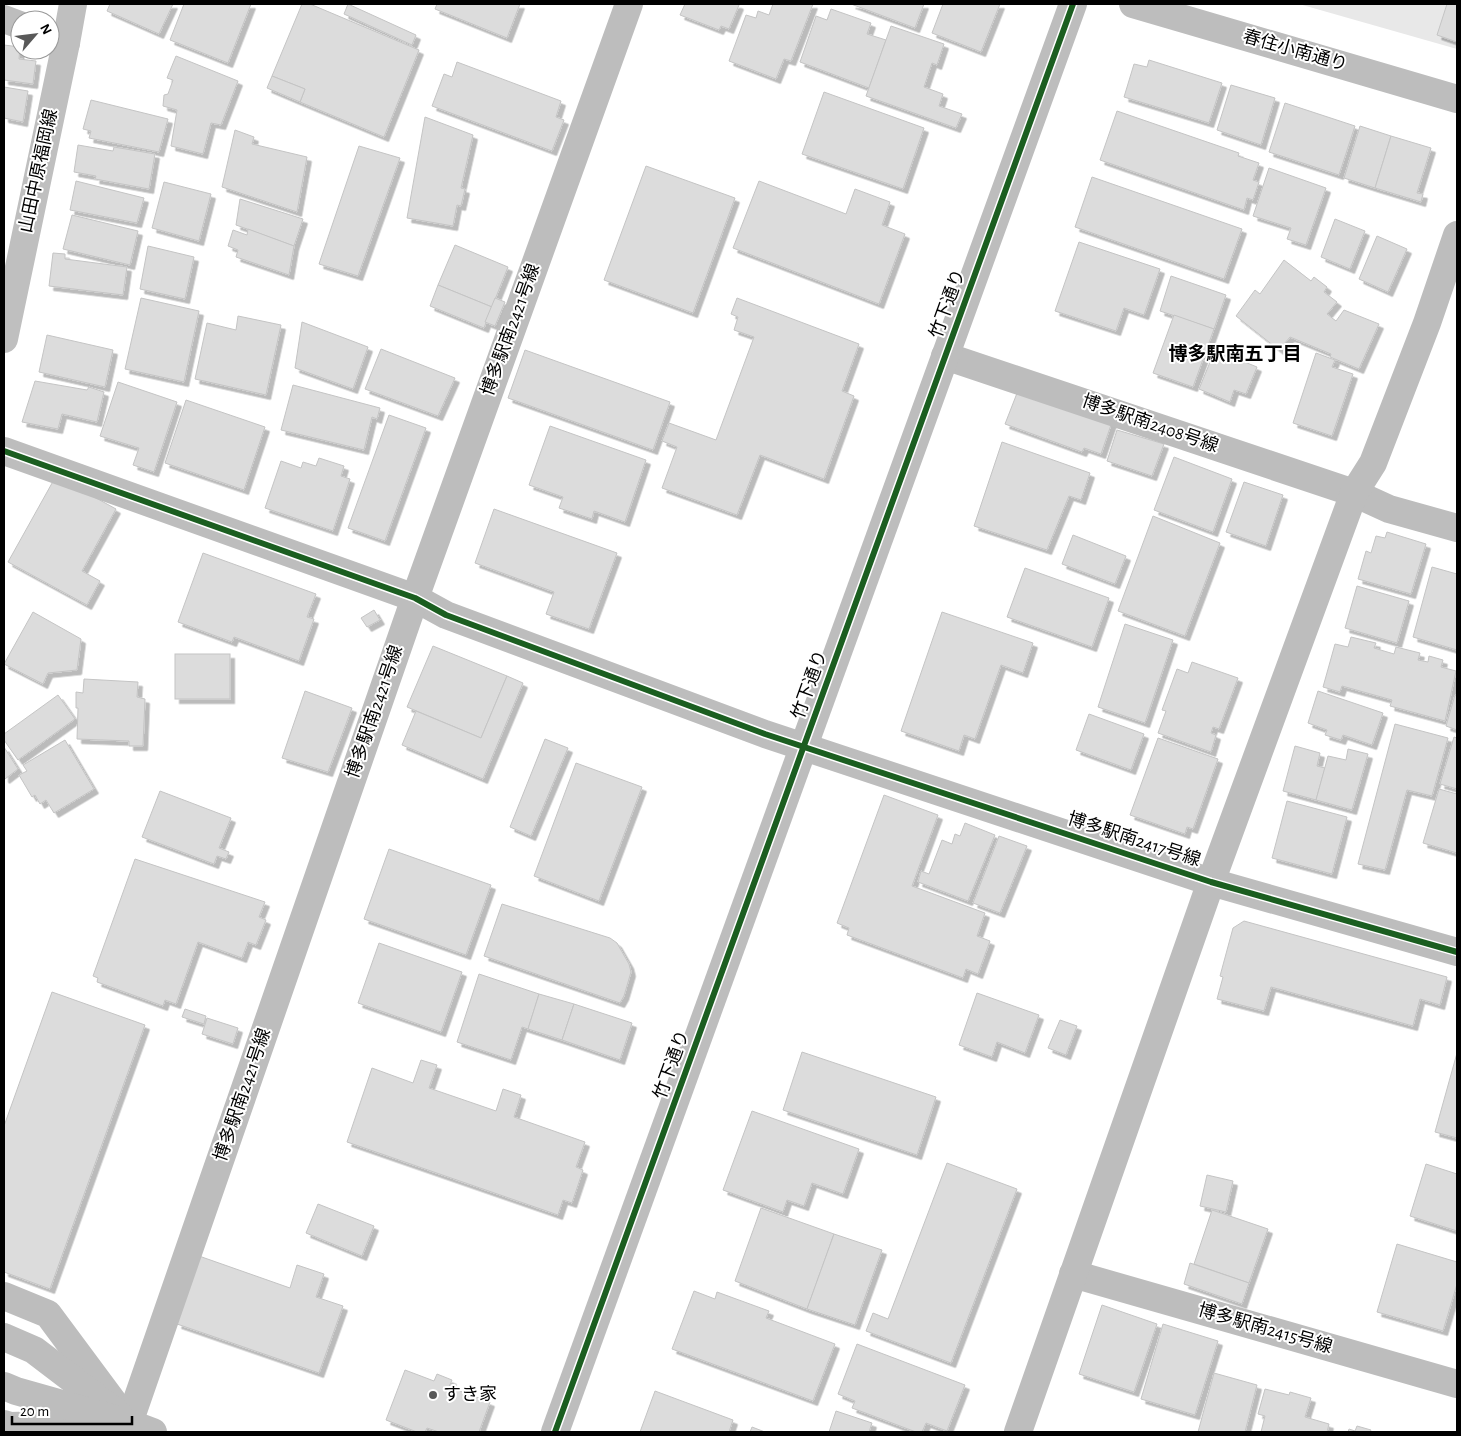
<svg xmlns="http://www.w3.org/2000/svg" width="1461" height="1436" font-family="'Alegreya Sans','Noto Sans JP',sans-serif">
  <defs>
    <filter id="shadow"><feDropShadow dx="4.5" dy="4.5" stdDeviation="0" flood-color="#0004"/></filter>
  </defs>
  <rect width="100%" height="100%" fill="#fff"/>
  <path fill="#e8e8e8" d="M1299 4H1457V49Z"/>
  <g fill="#dcdcdc" stroke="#c4c4c4" filter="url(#shadow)">
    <path d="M110 4H173L159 34 107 11Z"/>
    <path d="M184 4H251L228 63 170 40Z"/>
    <path d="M302 4H310L419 50 384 137 300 102 305 89 272 76Z"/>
    <path d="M348 4 416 35 412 45 344 14Z"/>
    <path d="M437 4H520L507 38 435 9Z"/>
    <path d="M685 4H737L739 5 729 29 721 26 719 30 680 15Z"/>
    <path d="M773 4H813L791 61 784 59 776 79 729 61 746 15 756 18 758 11 769 15Z"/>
    <path d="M851 4H924L915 28Z"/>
    <path d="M943 4H1000L981 52 932 33Z"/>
    <path d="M1447 4H1457V42L1437 35Z"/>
    <path d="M831 9 871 23 867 34 886 40 869 88 800 62 816 16 827 20Z"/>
    <path d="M891 26 944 44 937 65 932 63 924 87 943 94 939 106 962 114 956 128 866 96Z"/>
    <path d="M4 45 20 47 19 59 36 61 33 84 4 80Z"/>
    <path d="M176 56 238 81 221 125 211 123 203 154 171 146 177 110 163 106 164 95 168 94 173 80 167 78Z"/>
    <path d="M1149 60 1222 83 1209 123 1124 97 1134 64 1147 67Z"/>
    <path d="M457 62 561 101 556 117 564 120 552 151 432 106 444 74 452 77Z"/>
    <path d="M272 76 305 89 300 102 267 88Z"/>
    <path d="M1231 85 1275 98 1261 145 1217 130Z"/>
    <path d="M4 87 28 91 23 122 4 118Z"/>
    <path d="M824 92 924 128 903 189 802 154Z"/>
    <path d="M91 100 168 119 159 152 89 138 91 131 83 129Z"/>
    <path d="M1285 103 1355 126 1339 175 1269 152Z"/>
    <path d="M1117 111 1239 153 1238 156 1259 163 1253 180 1259 182 1253 200 1247 198 1244 210 1100 160Z"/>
    <path d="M425 117 473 135 461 188 465 189 461 206 457 205 453 226 407 218Z"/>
    <path d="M1360 126 1391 136 1375 188 1344 178Z"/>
    <path d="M235 130 254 137 252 144 307 157 297 212 222 187Z"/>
    <path d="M1391 136 1431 148 1417 193 1423 194 1421 202 1375 188Z"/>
    <path d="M78 145 113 151 114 147 155 154 149 189 95 179 96 176 74 172Z"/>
    <path d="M359 146 400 158 358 276 319 264Z"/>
    <path d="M646 166 735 198 693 313 604 280Z"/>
    <path d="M1269 168 1326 188 1306 245 1287 239 1291 228 1253 216Z"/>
    <path d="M1092 177 1242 229 1224 279 1075 227Z"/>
    <path d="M76 181 144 198 137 223 70 210Z"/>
    <path d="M759 181 846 214 855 189 890 202 882 225 905 234 879 304 733 248Z"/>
    <path d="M164 182 211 194 199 241 152 228Z"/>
    <path d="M240 199 303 219 294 246 236 225Z"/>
    <path d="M72 215 138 231 130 265 63 249Z"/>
    <path d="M1335 219 1365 231 1350 269 1321 257Z"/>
    <path d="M248 229 294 246 289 275 236 257 238 250 228 246 233 230 247 235Z"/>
    <path d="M1377 236 1407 249 1388 292 1359 279Z"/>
    <path d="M1079 242 1160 269 1144 315 1124 308 1116 331 1055 311Z"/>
    <path d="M455 245 508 267 492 307 438 285Z"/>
    <path d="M148 246 194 257 185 299 140 289Z"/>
    <path d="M53 253 65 254V259L127 267 123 295 49 286Z"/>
    <path d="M1284 260 1311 281 1314 277 1327 287 1324 292 1337 302 1327 314 1336 321 1344 310 1379 324 1359 369 1330 357 1331 354 1290 337 1279 350 1236 316 1255 290 1260 294Z"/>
    <path d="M1171 276 1226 295 1214 329 1160 311Z"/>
    <path d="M438 285 492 307 484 328 430 306Z"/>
    <path d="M141 298 199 311 184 382 125 369Z"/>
    <path d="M495 298 505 302 495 326 485 322Z"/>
    <path d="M737 298 859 344 842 391 854 396 824 479 760 455 737 515 662 488 677 447 662 441 669 423 716 440 754 337 734 330 738 317 731 314Z"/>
    <path d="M1174 315 1214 329 1193 387 1153 373Z"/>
    <path d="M238 316 281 325 266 395 195 379 207 323 236 330Z"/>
    <path d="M302 322 368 347 353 389 295 368Z"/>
    <path d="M47 335 113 350 105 387 39 372Z"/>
    <path d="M381 349 455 378 438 416 365 389Z"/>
    <path d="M525 350 670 402 653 450 508 398Z"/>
    <path d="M1215 350 1257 367 1246 394 1234 390 1230 402 1199 389Z"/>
    <path d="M1316 353 1335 360 1332 367 1353 374 1332 436 1293 423Z"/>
    <path d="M35 381 87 390 89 387 104 392 97 422 62 414 58 429 22 422Z"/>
    <path d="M118 382 177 402 154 472 133 465 139 448 100 436Z"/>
    <path d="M293 385 380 408 377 419 372 417 364 450 281 430Z"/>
    <path d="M1019 388 1112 422 1101 454 1084 448 1082 452 1005 424Z"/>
    <path d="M186 400 265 427 244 490 165 463Z"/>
    <path d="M389 415 426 428 385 541 348 528Z"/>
    <path d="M550 426 646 460 625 522 594 511 592 519 559 508 563 497 529 485Z"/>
    <path d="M1117 430 1164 444 1152 476 1107 461Z"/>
    <path d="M1002 442 1090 473 1081 500 1069 496 1047 550 974 526Z"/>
    <path d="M1174 457 1232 479 1213 532 1154 510Z"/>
    <path d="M319 458 344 466 341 476 350 479 333 531 265 508 281 461 301 468 303 462 316 466Z"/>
    <path d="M56 476 116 509 82 571 100 581 87 605 8 562Z"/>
    <path d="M1244 482 1283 495 1266 546 1226 532Z"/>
    <path d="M494 509 617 553 589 629 546 614 554 592 475 563Z"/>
    <path d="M1153 516 1220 543 1185 636 1118 611Z"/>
    <path d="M1387 532 1426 544 1411 594 1358 579 1366 551 1371 553 1376 536 1385 538Z"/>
    <path d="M1073 535 1126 556 1115 584 1062 564Z"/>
    <path d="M203 553 316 594 307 617 314 619 299 661 234 637 232 642 178 622Z"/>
    <path d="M1432 567 1457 574V650L1413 637Z"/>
    <path d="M1025 568 1109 598 1092 647 1007 617Z"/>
    <path d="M1357 586 1409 601 1397 643 1345 628Z"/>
    <path d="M374 610 380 620 367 627 361 618Z"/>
    <path d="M33 612 81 639 77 670 48 673 43 684 4 664Z"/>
    <path d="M942 612 1033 643 1023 673 1001 665 975 739 964 735 959 751 901 731Z"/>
    <path d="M1125 624 1173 640 1145 723 1098 707Z"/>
    <path d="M1351 637 1376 643 1374 648 1394 654 1396 647 1420 653 1418 660 1428 662 1429 656 1443 660 1441 667 1456 671 1445 721 1390 706 1392 700 1342 686 1340 692 1323 687 1335 644 1348 647Z"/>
    <path d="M433 646 507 676 481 738 407 707Z"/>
    <rect x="175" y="654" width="55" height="45"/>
    <path d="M1192 662 1238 678 1219 729 1213 727 1211 733 1216 735 1211 752 1158 733 1166 711 1162 710 1177 669 1188 673Z"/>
    <path d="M507 676 523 683 483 779 402 745 416 711 481 738Z"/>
    <path d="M84 679 138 682 137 697 145 699 143 746H129V741L77 739 78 708H76V692L83 693Z"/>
    <path d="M305 691 352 708 328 772 282 758Z"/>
    <path d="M1318 691 1383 713 1372 745 1343 735 1341 740 1325 735 1327 730 1308 723Z"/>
    <path d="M58 695 75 719 18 760 4 740V734Z"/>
    <path d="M1455 695H1457V730L1446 726Z"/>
    <path d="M1089 714 1144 734 1131 770 1076 750Z"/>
    <path d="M1395 724 1448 738 1432 796 1407 790 1385 870 1358 864Z"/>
    <path d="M1454 737 1457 738V789L1440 784Z"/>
    <path d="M1158 738 1218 759 1193 829 1187 827 1185 834 1130 815Z"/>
    <path d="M545 739 568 748 531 836 510 827Z"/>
    <path d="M65 740 94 789 54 813 46 800 40 804 35 795 32 797 19 775 27 771 23 765Z"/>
    <path d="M1295 746 1320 753 1317 766 1325 768 1316 800 1283 791Z"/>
    <path d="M4 747 18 769 5 779 4 778Z"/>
    <path d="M1348 749 1368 754 1352 810 1316 800 1328 756 1346 760Z"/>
    <path d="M576 763 642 787 599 901 534 876Z"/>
    <path d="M1439 789 1457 794V853L1423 843Z"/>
    <path d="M160 791 231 818 219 848 229 852 226 859 217 856 214 864 142 837Z"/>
    <path d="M884 795 938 815 912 886 985 913 977 936 990 941 978 974 966 969 963 978 847 935 849 928 837 923Z"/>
    <path d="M1287 801 1347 817 1332 874 1272 858Z"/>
    <path d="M965 823 995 835 968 901 918 882 921 871 929 874 942 840 952 844 955 834 960 836Z"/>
    <path d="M999 836 1027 846 1000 913 973 903Z"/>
    <path d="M389 849 491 885 466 955 364 919Z"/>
    <path d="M135 859 265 902 259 917 266 920 256 945 248 942 242 958 198 942 176 1004 165 1000 163 1006 97 982 98 978 93 976Z"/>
    <path d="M502 904 610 938 617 943 629 964 631 972 624 996 620 1003 484 956Z"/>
    <path d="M1244 921 1447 977 1440 1005 1420 999 1413 1026 1271 987 1264 1011 1217 999 1223 977 1220 976 1233 928Z"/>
    <path d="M379 943 462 972 441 1032 358 1003Z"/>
    <path d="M479 974 539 994 528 1029 522 1027 511 1060 457 1042Z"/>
    <path d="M52 992 145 1025 50 1289 4 1272V1126Z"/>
    <path d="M977 993 1039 1015 1025 1053 997 1042 992 1057 959 1045Z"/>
    <path d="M539 994 574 1004 562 1040 528 1029Z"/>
    <path d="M574 1004 632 1023 620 1060 562 1040Z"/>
    <path d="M185 1009 206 1016 204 1024 182 1017Z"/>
    <path d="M207 1018 238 1028 233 1044 202 1034Z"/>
    <path d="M1060 1020 1077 1026 1066 1055 1048 1048Z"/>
    <path d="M802 1052 936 1097 917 1155 783 1110Z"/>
    <path d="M1457 1053V1138L1435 1132Z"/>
    <path d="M421 1060 437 1065 429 1088 496 1111 503 1089 521 1095 514 1117 585 1142 576 1167 583 1170 572 1203 563 1200 558 1215 347 1142 372 1068 413 1083Z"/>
    <path d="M752 1111 859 1149 843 1194 812 1183 804 1206 787 1200 783 1212 723 1190Z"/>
    <path d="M947 1163 1017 1189 951 1363 866 1331 873 1313 888 1319Z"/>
    <path d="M1426 1164 1457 1174V1231L1410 1216Z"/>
    <path d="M1207 1175 1233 1181 1226 1212 1200 1206Z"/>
    <path d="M318 1204 374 1226 362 1256 306 1233Z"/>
    <path d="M761 1208 834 1234 807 1309 735 1281Z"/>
    <path d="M1212 1210 1268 1229 1249 1283 1194 1264Z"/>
    <path d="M834 1234 882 1250 855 1325 807 1309Z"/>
    <path d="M1397 1244 1457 1262V1284L1443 1331 1377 1312Z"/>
    <path d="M199 1256 290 1288 297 1265 324 1274 316 1297 343 1306 319 1373 177 1324Z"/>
    <path d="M1190 1263 1249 1283 1242 1304 1184 1284Z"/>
    <path d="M694 1291 715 1299 717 1292 769 1311 766 1318 835 1344 813 1401 672 1349Z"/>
    <path d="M1102 1305 1157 1324 1134 1392 1079 1374Z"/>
    <path d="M1163 1324 1218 1341 1195 1415 1141 1399Z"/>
    <path d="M857 1344 965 1385 947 1431 926 1423 922 1432H916L852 1408 855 1401 838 1394Z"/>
    <path d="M405 1370 434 1381 437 1374 452 1380 449 1387 490 1402 479 1432H439L427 1428 425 1432H417L386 1420Z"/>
    <path d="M1214 1373 1257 1385 1245 1432H1198Z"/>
    <path d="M1265 1389 1289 1395 1290 1392 1311 1398 1305 1417 1329 1424 1327 1432H1261L1265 1416 1258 1414Z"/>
    <path d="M655 1391 733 1420 729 1432H640Z"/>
    <path d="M836 1411 872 1423 869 1432H829Z"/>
    <path d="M1357 1426 1371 1430 1370 1432H1348L1349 1429 1355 1431Z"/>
    <path d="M752 1427 765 1432H750Z"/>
  </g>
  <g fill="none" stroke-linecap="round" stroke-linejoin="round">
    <g stroke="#bdbdbd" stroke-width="28">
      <path d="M4 19 20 25"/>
      <path d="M50 37 66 43"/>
      <path d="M945 356 1354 493 1389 509 1457 528"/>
      <path d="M4 451 415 598 446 615 765 734 1211 882 1457 952"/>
      <path d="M1073 1274 1457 1384"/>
      <path d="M4 1296 48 1314 120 1411"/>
      <path d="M129 1423 415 598 629 4"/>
      <path d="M4 1424 10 1426 120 1423"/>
      <path d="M1018 1432 1211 882 1354 493 1373 463 1427 323 1457 235"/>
    </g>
    <g stroke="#bdbdbd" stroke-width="28">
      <path d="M1133 4 1457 99"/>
      <path d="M4 1337 34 1350 118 1414"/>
      <path d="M4 1386 16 1391 129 1423 153 1432"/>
      <path d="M555 1432 1073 4"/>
    </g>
    <path stroke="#bfbfbf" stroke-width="28" d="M4 339 66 43 73 4"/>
    <defs>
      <g id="cycleway">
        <path d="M4 451 415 598 446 615 765 734 1211 882 1457 952"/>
        <path d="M555 1432 1073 4"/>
      </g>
    </defs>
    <use href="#cycleway" stroke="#fff" stroke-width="9"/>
    <use href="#cycleway" stroke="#1b5e20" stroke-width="6"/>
  </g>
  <circle fill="#595959" stroke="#fff" stroke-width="2" cx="433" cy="1395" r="5"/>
  <g text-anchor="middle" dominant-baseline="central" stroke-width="4" stroke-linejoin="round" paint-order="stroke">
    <g font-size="18" fill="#000" stroke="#fff">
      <text transform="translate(1295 51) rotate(16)">春住小南通り</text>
      <text transform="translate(39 171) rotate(-78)">山田中原福岡線</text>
      <text transform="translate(948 304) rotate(-70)">竹下通り</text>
      <text transform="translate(511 330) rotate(-70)">博多駅南2421号線</text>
      <text transform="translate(1150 424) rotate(19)">博多駅南2408号線</text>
      <text transform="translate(810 685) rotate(-70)">竹下通り</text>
      <text transform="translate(375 712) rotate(-71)">博多駅南2421号線</text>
      <text transform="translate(1134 840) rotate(18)">博多駅南2417号線</text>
      <text transform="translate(672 1065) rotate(-70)">竹下通り</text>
      <text transform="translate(243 1095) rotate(-71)">博多駅南2421号線</text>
      <text transform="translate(1265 1329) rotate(16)">博多駅南2415号線</text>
    </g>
    <g font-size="18" fill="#000" stroke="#fff" text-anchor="start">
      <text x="443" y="1395">すき家</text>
    </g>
    <g font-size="19" font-weight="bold" fill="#000" stroke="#fff">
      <text x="1235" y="354">博多駅南五丁目</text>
    </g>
  </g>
  <rect width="1461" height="1436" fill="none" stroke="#000000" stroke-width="10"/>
  <g transform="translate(35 35) rotate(62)"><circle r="24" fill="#ffffff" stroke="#999999"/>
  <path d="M0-4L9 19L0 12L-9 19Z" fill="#595959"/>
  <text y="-8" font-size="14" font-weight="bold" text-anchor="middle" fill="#000000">N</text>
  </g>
  <path d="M12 1416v8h120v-8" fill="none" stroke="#000000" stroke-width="2.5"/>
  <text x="20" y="1416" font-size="15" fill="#000000" stroke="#ffffff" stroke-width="4" paint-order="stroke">20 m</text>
</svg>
